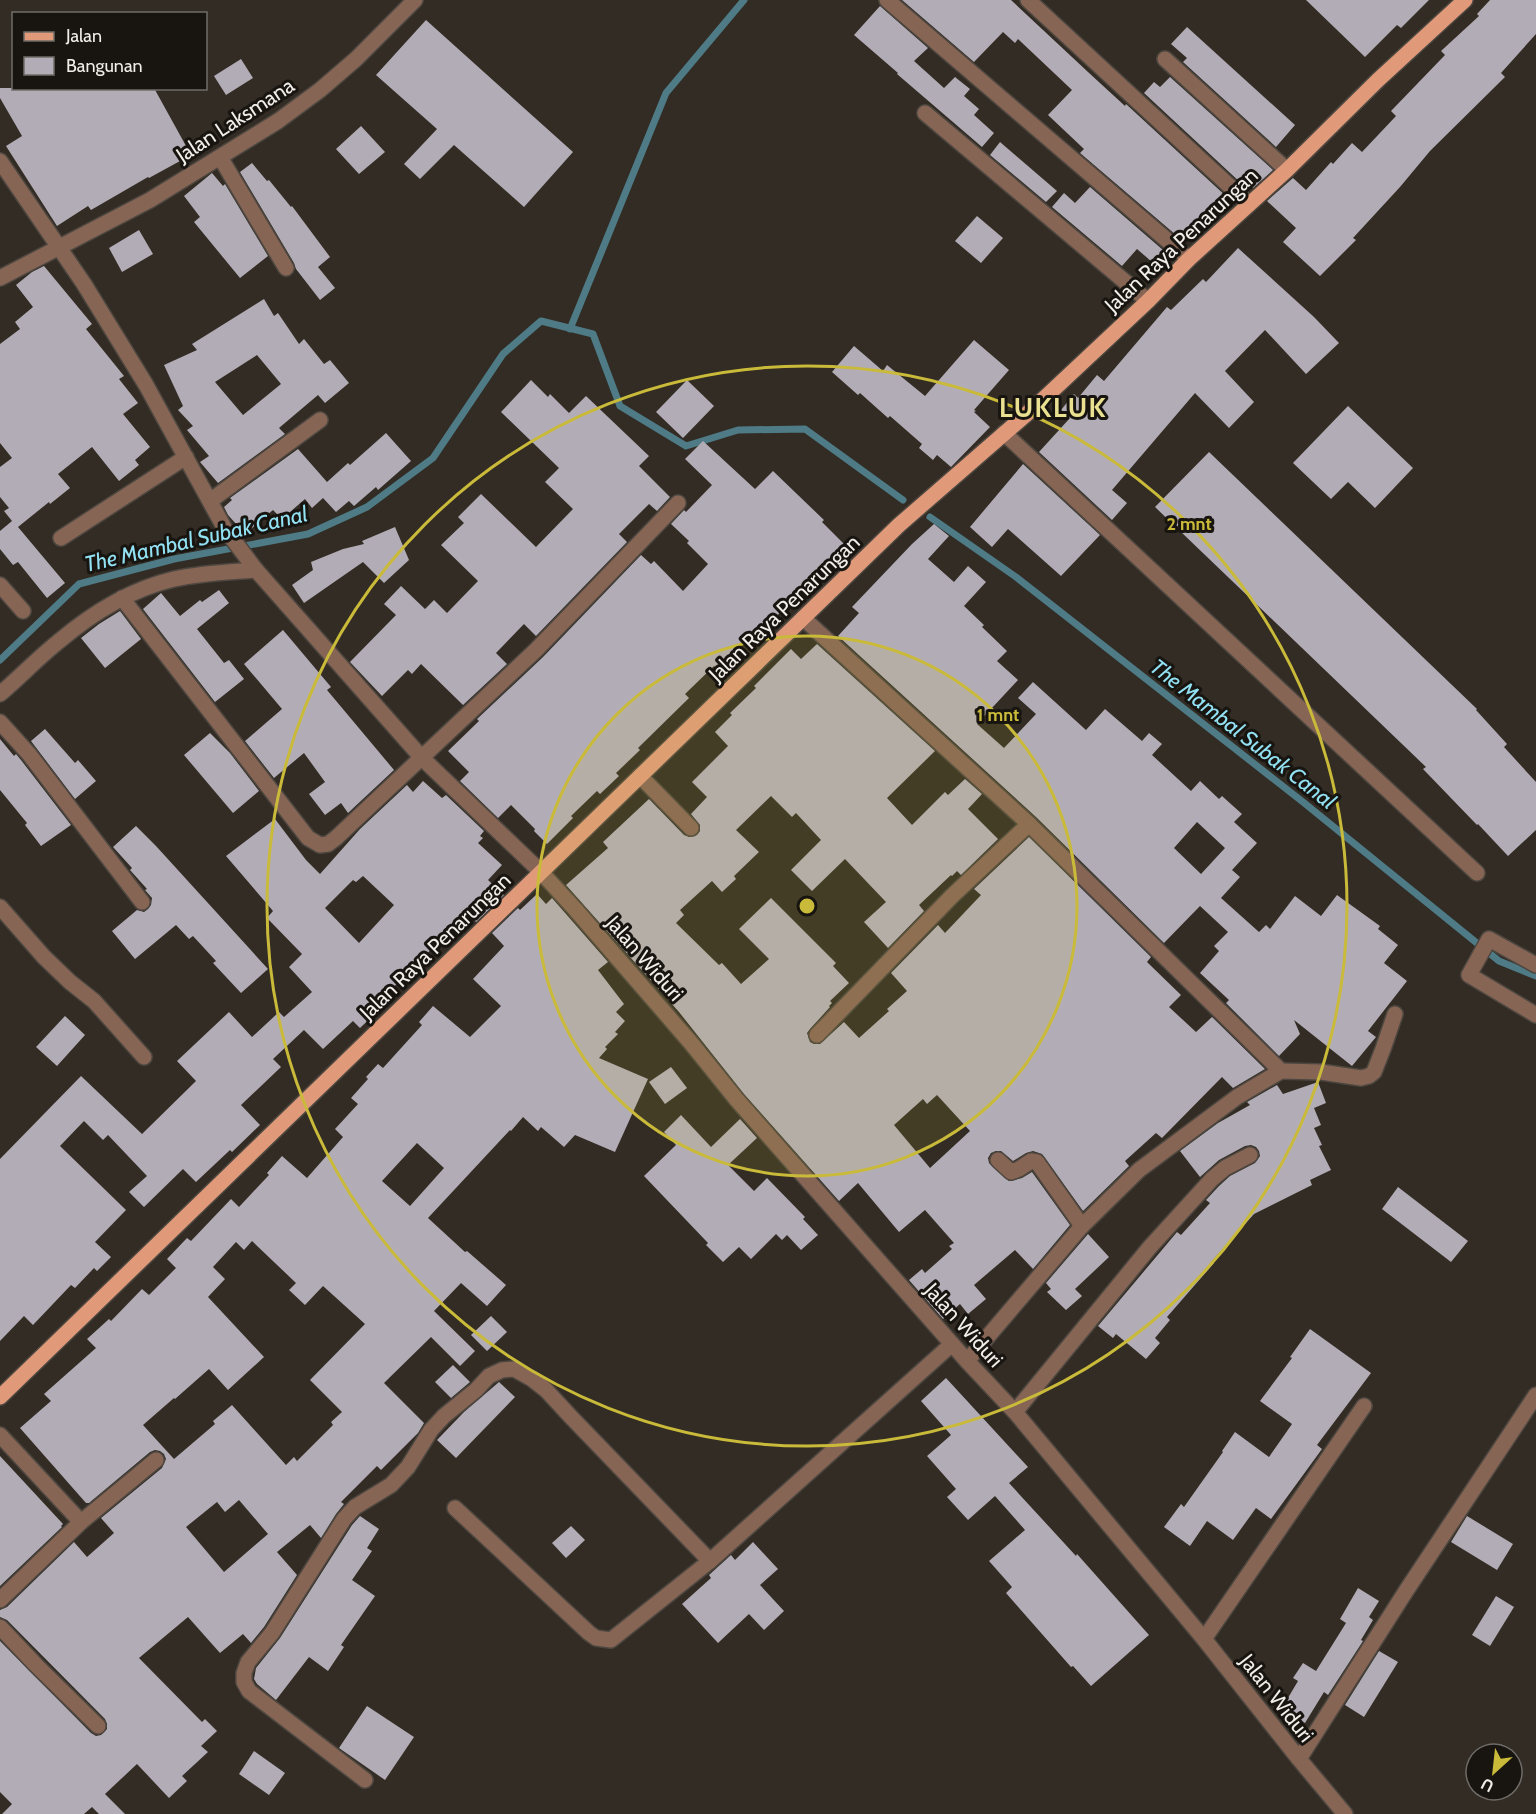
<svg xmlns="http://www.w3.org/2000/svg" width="1536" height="1814" font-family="Cabin,sans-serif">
  <rect width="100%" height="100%" fill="#322c24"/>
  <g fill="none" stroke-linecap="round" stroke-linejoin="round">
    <g stroke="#4e7b86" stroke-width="7">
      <path d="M570 329 666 93 744 0"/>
      <path d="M930 517 1016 577 1303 802 1499 961 1536 976"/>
      <path d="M0 660 79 584 174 559 308 534 367 507 433 458 503 354 541 321 593 334 620 406 686 446 738 430 805 429 903 500"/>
    </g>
  </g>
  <g fill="#b2acb6" fill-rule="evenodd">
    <path d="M902 0H1011L1088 72 1125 106 1126 104 1228 198 1215 211 1213 209 1185 239 1178 232 1176 235 1080 153 1084 149 1048 115 1072 90 1018 39 1015 43 1003 32 974 62Z"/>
    <path d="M1306 0H1429L1401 28 1397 25 1365 57Z"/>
    <path d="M1490 0H1536V34L1501 73 1505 77 1430 151 1400 187 1353 238 1356 240 1320 276 1283 242 1296 228 1267 201 1293 178 1306 190 1331 162 1333 164 1352 143 1362 152 1396 116 1391 111 1445 55 1441 51 1479 16 1477 14Z"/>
    <path d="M880 6 928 48 914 61 944 88 955 77 970 89 964 96 979 109 974 115 994 133 982 147 897 74 898 73 854 35Z"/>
    <path d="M426 20 573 152 524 207 454 145 420 179 404 164 437 129 376 75Z"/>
    <path d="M1187 27 1295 125 1276 147 1183 62 1187 58 1171 44Z"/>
    <path d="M241 59 253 78 226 95 214 76Z"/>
    <path d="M1170 77 1273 170 1253 188 1245 181 1242 184 1144 93 1154 82 1160 87Z"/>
    <path d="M0 88H154L191 155 149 178 148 177 91 210 88 206 57 226 6 146 22 136 0 98Z"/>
    <path d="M361 126 385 152 359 174 336 149Z"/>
    <path d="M1000 142 1057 191 1046 202 990 155Z"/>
    <path d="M252 163 267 181 269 180 291 207 292 206 330 257 318 267 335 288 320 300 296 269 294 263 240 172Z"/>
    <path d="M212 173 223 186 225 184 268 256 240 278 194 222 200 217 184 196Z"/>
    <path d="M1090 187 1163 250 1152 262 1137 249 1122 266 1052 207 1064 193 1075 203Z"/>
    <path d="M977 216 1003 238 981 263 955 241Z"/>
    <path d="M139 230 153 254 122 272 109 248Z"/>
    <path d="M1238 248 1314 317 1339 343 1306 374 1265 330 1225 371 1254 402 1229 428 1195 393 1112 490 1127 503 1112 520 1039 452 1070 418 1061 410 1074 394 1078 398 1097 375 1104 381 1167 307 1171 310 1203 279 1206 282Z"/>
    <path d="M44 266 92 324 86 329 124 376 119 379 138 403 123 414 150 447 135 460 139 465 119 481 92 447 58 474 70 488 50 504 49 502 18 527 65 583 47 598 18 562 13 565 0 549V531L12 521 4 511 9 508 0 497V467L12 458 0 443V344L20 329 15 322 33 307 16 285 32 272Z"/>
    <path d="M264 299 274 316 278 313 299 344 304 339 324 364 330 360 349 383 325 403 318 395 279 428 285 434 218 483 200 462 209 456 187 430 193 426 178 410 183 406 164 365 197 350 192 344ZM257 355 281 384 243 415 215 382Z"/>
    <path d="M974 340 1009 370 974 410 976 411 974 412 990 427 951 467 937 455 933 460 919 448 922 444 890 416 888 418 860 393 858 395 832 372 854 346 883 371 887 365 925 396Z"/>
    <path d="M531 380 548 397 550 394 569 413 586 396 649 456 639 466 670 497 657 511 649 504 619 534 627 542 536 636 524 624 496 653 507 664 463 705 421 664 412 674 408 670 382 696 350 662 396 615 384 604 401 586 425 609 434 600 447 613 478 581 441 545 464 523 458 517 481 494 536 547 573 509 545 482 559 468 501 412Z"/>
    <path d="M687 380 714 406 683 438 656 412Z"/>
    <path d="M1348 406 1413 468 1375 508 1348 482 1331 499 1293 463Z"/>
    <path d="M386 433 411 461 378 490 376 487 354 506 349 501 336 512 323 498 312 508 305 499 282 519 273 510 245 534 228 515 224 507 232 500 230 498 298 449 327 482 348 463 350 465Z"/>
    <path d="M703 441 755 489 773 471 824 520 822 522 844 544 818 571 821 573 801 594 799 592 774 619 771 617 716 668 714 666 685 694 689 698 638 748 640 750 616 773 619 776 600 794 597 791 571 816 573 818 547 844 534 831 535 829 511 805 498 818 460 781 469 772 448 751 479 721 477 719 543 657 641 555 651 564 654 561 683 591 708 564 687 543 689 541 671 524 684 510 686 512 712 485 685 459Z"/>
    <path d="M1209 452 1477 709 1476 710 1507 744 1504 747 1536 782V830L1508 856 1478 824 1477 825 1423 769 1426 767 1155 507Z"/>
    <path d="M1023 464 1100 535 1061 576 1008 529 992 547 970 527Z"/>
    <path d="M934 524 949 536 928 559 954 582 968 566 986 582 964 606 984 625 982 627 1007 651 997 661 1018 680 977 724 1004 748 1036 714 1018 698 1033 682 1086 730 1105 709 1142 741 1149 733 1162 744 1152 755 1191 791 1200 781 1219 799 1222 796 1242 814 1234 822 1257 843 1232 870 1240 877 1221 898 1259 932 1266 925 1270 929 1295 896 1321 916 1337 895 1380 926 1378 929 1398 945 1384 963 1407 981 1368 1031 1376 1037 1352 1066 1294 1020 1300 1034 1279 1056 1226 1003 1229 1000 1200 973 1219 951 1214 946 1228 932 1200 906 1164 943 1036 817 838 636 859 613 852 607 912 544ZM1197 822 1225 848 1201 874 1174 848Z"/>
    <path d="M395 527 409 560 384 583 363 562 304 603 292 585 313 570 311 562 343 549 364 544 362 541Z"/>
    <path d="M219 590 229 603 197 629 224 663 229 660 244 679 215 702 143 609 161 593 180 616 200 600 202 602Z"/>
    <path d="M120 611 141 639 105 668 81 638 99 624Z"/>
    <path d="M283 630 331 687 327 690 394 770 348 813 341 803 325 815 309 794 325 782 304 753 274 778 245 741 282 709 244 664Z"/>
    <path d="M817 644 935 751 887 798 912 825 945 792 948 795 965 779 982 794 968 809 998 839 961 875 957 871 952 876 951 875 919 905 924 911 888 948 864 922 886 902 845 859 812 891 791 870 821 840 796 813 792 817 771 796 736 830 759 852 734 876 736 879 722 892 712 881 680 910 684 915 676 923 719 965 722 963 741 984 769 959 739 929 771 898 836 963 833 966 849 983 830 1001 832 1003 829 1006 830 1007 810 1029 807 1033 810 1042 814 1044H820L844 1022 859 1038 889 1011 887 1009 907 991 891 973 938 925 945 933 981 895 974 889 1029 837 1151 957 1147 962 1181 995 1169 1007 1196 1032 1212 1017 1265 1069 1233 1088 1222 1077 1162 1138 1156 1133 1125 1161 1129 1166 1083 1211 1042 1154 1033 1151 1026 1153 1013 1161 1001 1151H996L991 1153 988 1158 989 1163 1009 1181 1022 1178 1032 1172 1070 1225 1033 1269 1015 1250 974 1285 986 1299 968 1314 960 1304 943 1319 909 1280 922 1269 925 1273 952 1249 949 1246 954 1243 925 1210 899 1232 858 1183 839 1201 744 1094 679 1012 566 885 608 848 603 842 649 799 684 835 689 837 697 835 700 831V825L691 814 707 797 692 782 728 746 715 732 732 715 730 713 756 688 754 686 791 649 801 659ZM937 1095 970 1131 930 1168 894 1125 923 1099 927 1104Z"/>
    <path d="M45 729 75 763 78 760 96 781 75 799 31 741Z"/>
    <path d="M210 733 230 753 259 791 233 813 184 755Z"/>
    <path d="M0 739 14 756 16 754 21 760 71 825 41 846 25 825 27 823 0 790Z"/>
    <path d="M423 781 442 798 446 795 484 831 480 836 483 838 478 843 502 865 488 880 504 895 476 922 466 912 410 972 376 1003 381 1008 360 1028 353 1021 323 1049 304 1030 273 1059 281 1067 241 1105 260 1125 232 1152 230 1150 196 1182 183 1169 144 1207 129 1192 147 1176 108 1135 103 1140 84 1121 60 1146 126 1210 95 1242 111 1257 97 1271 94 1268 75 1288 71 1285 33 1325 24 1316 0 1341V1159L81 1076 142 1134 196 1081 177 1061 229 1012 252 1037 279 1012 284 1017 312 992 289 967 302 954 267 918 273 911 226 856 275 819 306 860 320 874 360 829 407 785 413 792ZM363 876 394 905 359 943 325 908 353 880 356 882Z"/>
    <path d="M136 826 156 846 268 969 241 993 213 963 216 961 193 936 189 939 176 925 135 959 112 931 137 910 144 912 148 909 151 905 152 898 145 890 147 889 130 870 132 868 113 847Z"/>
    <path d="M537 894 546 904 552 898 608 962 598 970 624 1004 616 1012 625 1021 615 1032 618 1034 605 1047 607 1049 599 1058 648 1079 615 1152 575 1135 564 1147 541 1127 538 1131 523 1117 511 1131 510 1130 428 1218 465 1252 467 1251 506 1285 487 1306 461 1283 434 1311 475 1351 460 1366 431 1337 384 1383 424 1423 418 1433 381 1470 377 1466 341 1502 344 1504 336 1514 321 1538 310 1525 277 1552 297 1575 264 1627 251 1643 243 1634 220 1653 188 1617 139 1658 202 1722 205 1719 217 1731 201 1746 208 1752 182 1776 187 1781 169 1798 137 1764 105 1794 125 1814H99L92 1807 84 1814H2L12 1804 0 1792V1641L91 1733 96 1736 101 1735 107 1729V1724L105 1719 7 1620 0 1617V1610L7 1607 74 1542 87 1557 114 1533 101 1518 162 1468 166 1459 164 1454 160 1451 155 1450 150 1452 89 1503H86L20 1428 51 1401 44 1394 96 1348 87 1339 109 1319 111 1321 142 1289 149 1295 176 1268 167 1259 187 1238 191 1241 231 1199 239 1207 269 1175 267 1173 282 1156 307 1178 343 1137 335 1129 358 1104 351 1098 368 1079 366 1077 378 1064 383 1068 422 1025 419 1022 433 1006 470 1037 501 1006 473 979 504 946 492 933 518 908 520 910ZM417 1143 444 1168 410 1206 382 1181ZM252 1241 296 1283 289 1290 305 1305 323 1286 365 1324 310 1380 342 1412 331 1422 333 1425 297 1461 294 1457 286 1465 232 1405 213 1421 215 1424 174 1459 143 1425 174 1398 175 1399 209 1369 228 1390 264 1357 208 1297 225 1279 213 1267 236 1242 244 1250ZM239 1500 268 1534 224 1572 186 1527 217 1502 225 1512Z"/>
    <path d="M65 1016 85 1035 57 1066 36 1047Z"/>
    <path d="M671 1067 687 1088 665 1104 649 1082Z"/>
    <path d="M1318 1082 1326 1103 1314 1108 1321 1125 1314 1128 1322 1145 1319 1146 1331 1170 1310 1180 1312 1185 1254 1214 1212 1261 1214 1263 1167 1317 1170 1320 1155 1338 1160 1343 1146 1359 1116 1334 1113 1338 1098 1326 1177 1232 1181 1235 1210 1203 1206 1200 1219 1186 1230 1176 1255 1163 1260 1156 1259 1151 1256 1147 1251 1145 1245 1146 1219 1160 1200 1177 1180 1151 1218 1123 1250 1105 1247 1102 1277 1085 1283 1094Z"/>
    <path d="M681 1115 711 1147 740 1119 757 1138 728 1165 754 1191 767 1178 805 1217 803 1219 818 1235 801 1250 787 1235 782 1240 776 1234 751 1259 739 1247 723 1262 706 1245 708 1243 644 1176 676 1145 664 1132Z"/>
    <path d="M1398 1187 1468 1241 1451 1262 1382 1209Z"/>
    <path d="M1088 1234 1109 1257 1075 1289 1082 1296 1066 1310 1047 1292 1051 1289 1046 1283Z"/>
    <path d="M491 1316 507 1332 487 1351 471 1335Z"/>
    <path d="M1310 1329 1371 1373 1317 1445 1322 1449 1271 1519 1256 1508 1233 1540 1207 1521 1190 1546 1164 1527 1181 1504 1184 1507 1223 1452 1222 1451 1235 1432 1269 1457 1292 1424 1260 1401 1292 1358 1290 1357Z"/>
    <path d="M453 1365 470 1382 451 1398 435 1382Z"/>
    <path d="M946 1378 1028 1467 1009 1483 1076 1556 1077 1554 1149 1635 1091 1686 1073 1666 1071 1667 1006 1593 1012 1587 989 1561 1025 1530 995 1496 968 1520 947 1497 956 1489 927 1456 951 1435 921 1401Z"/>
    <path d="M499 1382 515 1397 456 1458 437 1440 464 1412Z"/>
    <path d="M0 1456 63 1524 61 1526 62 1527 0 1586Z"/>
    <path d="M360 1516 379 1529 367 1548 372 1551 352 1580 375 1596 341 1645 344 1647 328 1671 309 1657 276 1700 257 1684 254 1679 256 1668 280 1638 352 1525Z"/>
    <path d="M1467 1516 1513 1544 1497 1570 1451 1542Z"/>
    <path d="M571 1526 585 1540 566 1558 552 1543Z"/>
    <path d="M753 1542 778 1569 760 1585 784 1611 764 1630 749 1614 718 1643 682 1604 711 1578 709 1575 731 1555 735 1560Z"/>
    <path d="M1358 1588 1379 1601 1369 1617 1373 1620 1361 1640 1363 1641 1328 1695 1324 1692 1305 1723 1282 1708 1298 1681 1293 1678 1303 1663 1316 1671 1346 1623 1340 1619Z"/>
    <path d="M1496 1596 1514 1607 1490 1646 1472 1635Z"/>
    <path d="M1379 1651 1398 1662 1364 1717 1345 1705Z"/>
    <path d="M367 1706 414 1737 385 1780 339 1748Z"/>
    <path d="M254 1751 285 1773 269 1795 239 1774Z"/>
  </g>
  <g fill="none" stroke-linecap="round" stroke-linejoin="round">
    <defs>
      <g id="minor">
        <path d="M887 0 1189 259"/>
        <path d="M1028 0 1249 204"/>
        <path d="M1165 59 1287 170"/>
        <path d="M925 113 1148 301"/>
        <path d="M220 157 286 268"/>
        <path d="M0 161 84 284 146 385 225 529 256 570 422 758 541 872 575 909 691 1043 737 1100 967 1361 1015 1412 1204 1639 1299 1759 1345 1814"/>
        <path d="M0 278 150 200 278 121 320 90 356 59 415 0"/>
        <path d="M1004 433 1477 873"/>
        <path d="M210 501 320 420"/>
        <path d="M61 538 186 457"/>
        <path d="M0 585 23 611"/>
        <path d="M122 598 308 838 320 845 328 844 336 838 536 650 678 503"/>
        <path d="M803 618 1029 824 1281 1071 1237 1097 1139 1170 1082 1226 967 1361"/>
        <path d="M0 694C20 677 38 658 58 642 91 614 132 589 174 579 201 573 229 572 256 570"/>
        <path d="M0 722 29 754 142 902"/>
        <path d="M640 776 691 828"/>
        <path d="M0 907 44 957 70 982 94 1001 144 1057"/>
        <path d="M1536 965 1489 939 1469 975 1536 1015"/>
        <path d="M817 1035 952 896 1029 824"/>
        <path d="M1281 1071 1321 1072 1361 1078 1369 1076 1374 1072 1383 1049 1395 1014"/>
        <path d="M998 1160 1011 1172 1019 1169 1031 1161 1037 1162 1082 1226"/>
        <path d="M1015 1412 1150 1247 1212 1179 1225 1168 1250 1155"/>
        <path d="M0 1435 81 1522"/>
        <path d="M455 1508 589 1633 596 1638 611 1640 710 1561 952 1344"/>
        <path d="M0 1600 81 1522 156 1460"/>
        <path d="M0 1627 36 1665 98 1726"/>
        <path d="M1204 1639 1364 1406"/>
        <path d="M1299 1759 1406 1591 1536 1395"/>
        <path d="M365 1780 249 1691 244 1682V1673L248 1662 272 1633 344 1519 355 1507 391 1485 408 1467 431 1430 444 1416 476 1390 489 1376 502 1370 514 1369 532 1379 546 1390 571 1417 710 1561"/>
      </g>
      <path id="major" d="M0 1397 899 525 1037 405 1148 301 1189 259 1287 170 1378 80 1465 0"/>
    </defs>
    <use href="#minor" stroke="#4d4740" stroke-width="18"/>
    <use href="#major" stroke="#4d4740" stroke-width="18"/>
    <use href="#minor" stroke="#876555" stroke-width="15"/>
    <use href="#major" stroke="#e09a7a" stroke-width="15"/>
  </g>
  <circle cx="807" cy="906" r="270" fill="#caba3a" fill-opacity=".12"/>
  <g fill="none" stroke="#caba3a" stroke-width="3">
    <circle cx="807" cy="906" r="270"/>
    <circle cx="807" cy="906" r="540"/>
  </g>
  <g text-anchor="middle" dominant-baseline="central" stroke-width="6" stroke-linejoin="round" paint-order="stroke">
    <g font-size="21" fill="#f2eee9" stroke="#181511">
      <text transform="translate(235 120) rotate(-33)">Jalan Laksmana</text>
      <text transform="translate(1181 240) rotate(-43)">Jalan Raya Penarungan</text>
      <text transform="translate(784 608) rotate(-44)">Jalan Raya Penarungan</text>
      <text transform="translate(435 946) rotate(-44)">Jalan Raya Penarungan</text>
      <text transform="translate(645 958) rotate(49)">Jalan Widuri</text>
      <text transform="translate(964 1325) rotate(48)">Jalan Widuri</text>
      <text transform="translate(1277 1698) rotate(52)">Jalan Widuri</text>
    </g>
    <g font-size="22" font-style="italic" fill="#92e2f4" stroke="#181511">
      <text transform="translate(196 539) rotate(-13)">The Mambal Subak Canal</text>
      <text transform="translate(1243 734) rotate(38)">The Mambal Subak Canal</text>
    </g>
    <g font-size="27" font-weight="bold" letter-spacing="1.5" fill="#eae091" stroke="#181511">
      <text x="1053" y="407">LUKLUK</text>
    </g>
  </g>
  <circle cx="807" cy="906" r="9" fill="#caba3a" stroke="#181511" stroke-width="3"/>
  <g font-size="18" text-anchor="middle" font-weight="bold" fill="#caba3a" stroke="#181511" stroke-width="6" stroke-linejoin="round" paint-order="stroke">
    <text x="1189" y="530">2 mnt</text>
    <text x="998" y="721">1 mnt</text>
  </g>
  <rect x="12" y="12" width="195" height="78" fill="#181511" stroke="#6f6c67" stroke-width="1.5"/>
  <rect x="24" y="32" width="30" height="9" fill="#e09a7a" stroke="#6f6c67" stroke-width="1.5"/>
  <text x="66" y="42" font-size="18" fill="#f2eee9">Jalan</text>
  <rect x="24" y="57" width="30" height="18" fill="#b2acb6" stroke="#6f6c67" stroke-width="1.5"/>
  <text x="66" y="72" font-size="18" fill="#f2eee9">Bangunan</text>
  <g transform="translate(1494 1772) rotate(207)"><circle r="28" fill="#181511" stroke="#6f6c67" stroke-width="1.5"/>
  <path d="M0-4.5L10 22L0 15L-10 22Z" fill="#caba3a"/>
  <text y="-9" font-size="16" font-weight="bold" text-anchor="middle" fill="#f2eee9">U</text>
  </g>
</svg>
